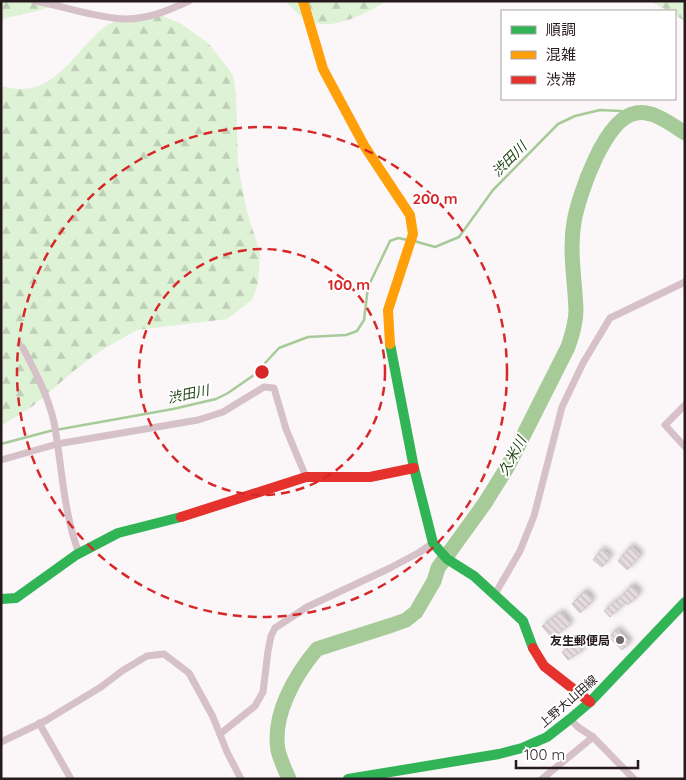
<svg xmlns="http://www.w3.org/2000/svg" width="686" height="780" font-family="Quicksand,'Noto Sans JP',sans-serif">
  <defs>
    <pattern id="forest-firs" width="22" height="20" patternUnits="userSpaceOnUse" patternTransform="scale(1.25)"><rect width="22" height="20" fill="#def2d6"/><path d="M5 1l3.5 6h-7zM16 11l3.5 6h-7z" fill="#becfb7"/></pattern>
    <pattern id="building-back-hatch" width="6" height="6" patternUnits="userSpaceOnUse" patternTransform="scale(1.25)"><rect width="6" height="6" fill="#e6dcdf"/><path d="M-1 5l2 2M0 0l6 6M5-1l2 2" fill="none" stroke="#c5bcbf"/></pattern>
    <filter id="shadow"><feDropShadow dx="3" dy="-3" stdDeviation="2.5" flood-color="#0004"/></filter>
  </defs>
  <rect width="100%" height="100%" fill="#fbf6f8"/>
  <g fill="url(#forest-firs)">
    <path d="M1 1H66L41 10 6 18 1 22Z"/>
    <path d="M286 1H386C368 13 330 32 309 21 300 17 293 9 286 1Z"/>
    <path d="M650 1H685V21L675 15V11H668Z"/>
    <path d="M155 13 180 23 208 43 233 75 236 95 238 166 247 212 260 253 258 283 252 300 227 319 137 330 100 351 75 370 33 406 1 426V86C7 87 14 89 20 89 56 91 77 50 101 30 116 17 136 15 155 13Z"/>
  </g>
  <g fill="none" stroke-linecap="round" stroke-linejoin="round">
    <g stroke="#a6cb98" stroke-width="2.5">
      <path d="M414 241 435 247 459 237 493 190 558 124 575 116 600 110 621 111 627 116"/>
      <path d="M1 444 50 431 173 409 216 399 228 393 254 375 279 348 308 337 346 335 357 331 364 320 368 287 390 241 398 238 408 240"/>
    </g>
    <path stroke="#a6cb98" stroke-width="15" d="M289 779C285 770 280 759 278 750 272 715 295 675 317 649L392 625 406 620 416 612 434 581 438 568 485 503 508 466 568 347C572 335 576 323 576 310 575 281 569 251 574 222 579 194 605 118 636 113 653 110 671 124 685 133"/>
  </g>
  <g fill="url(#building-back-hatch)" stroke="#ccc4c7" filter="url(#shadow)">
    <path d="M631 546 641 555 627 570 618 561Z"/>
    <path d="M602 549 611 556 602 567 593 560Z"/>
    <path d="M632 585 640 593 628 605 626 602 610 617 604 611 616 600 617 601Z"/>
    <path d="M585 591 593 600 580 613 572 604Z"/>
    <path d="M561 612 571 624 552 638 542 626Z"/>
    <path d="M617 629 630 642 622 650 609 637Z"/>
    <path d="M577 641 583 650 568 660 562 652Z"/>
  </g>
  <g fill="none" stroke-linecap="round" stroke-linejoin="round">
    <g stroke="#d6c1c8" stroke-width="7">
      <path d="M34 1C65 6 95 18 126 19 149 19 169 10 189 1"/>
      <path d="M23 348C35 371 48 396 54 422 62 465 63 512 79 553"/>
      <path d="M685 405 665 425 685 447"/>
      <path d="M1 460 57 444 198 420 223 412 264 387 274 388 286 429 306 477"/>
      <path d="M495 594 520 551 534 516 562 407 583 363 610 318 685 282"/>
      <path d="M570 719 578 727 593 737 634 779"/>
      <path d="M39 723 71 779"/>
      <path d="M220 734 255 706 263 692 268 651 271 636 275 628 307 607 390 568 420 552 433 543"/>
      <path d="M1 742 45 721 101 687 122 671 147 656 164 654 189 673 213 717 227 752 241 779"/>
      <path d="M542 779 593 737"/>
    </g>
    <g stroke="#30b455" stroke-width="10">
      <path d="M390 344 414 468 433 543 447 559 474 576 523 621 533 648"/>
      <path d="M1 599 16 598 76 555 118 533 181 517"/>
      <path d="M348 779 499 754 522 748 547 737 570 719 590 702 685 602"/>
    </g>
    <path stroke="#ff9f0a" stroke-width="10" d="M303 1 323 69 365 147 410 215 413 234 388 310 390 344"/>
    <g stroke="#e5322d" stroke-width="10">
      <path d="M181 517 306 477H370L414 468"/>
      <path d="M533 648 544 666 590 702"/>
    </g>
  </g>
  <g fill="none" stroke="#d62828" stroke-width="2.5" stroke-dasharray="9 6">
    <circle cx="262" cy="372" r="123"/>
    <circle cx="262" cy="372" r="245"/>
  </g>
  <circle fill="#71676a" stroke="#fff" stroke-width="2" cx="620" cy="640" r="5"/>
  <g text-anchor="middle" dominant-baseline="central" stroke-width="4" stroke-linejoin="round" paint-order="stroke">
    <g font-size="12" font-weight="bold" fill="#261a1e" stroke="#fff" text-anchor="end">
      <text x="610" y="640">友生郵便局</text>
    </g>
    <g font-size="12" fill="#261a1e" stroke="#fff">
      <text transform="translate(568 701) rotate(-41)">上野大山田線</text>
    </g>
    <g font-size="14" font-style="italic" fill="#214613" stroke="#fff">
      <text transform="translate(509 159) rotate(-45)">渋田川</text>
      <text transform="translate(188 394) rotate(-12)">渋田川</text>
      <text transform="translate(512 456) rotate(-61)">久米川</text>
    </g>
  </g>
  <circle cx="262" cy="372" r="8" fill="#d62828" stroke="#fff" stroke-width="2.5"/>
  <g font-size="15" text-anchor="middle" font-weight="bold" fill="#d62828" stroke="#fff" stroke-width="4" stroke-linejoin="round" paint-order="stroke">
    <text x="435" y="204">200 m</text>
    <text x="349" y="290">100 m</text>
  </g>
  <rect width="686" height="780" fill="none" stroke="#261a1e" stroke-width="5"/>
  <rect x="501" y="10" width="175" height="90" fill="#ffffff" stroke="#a8a3a5"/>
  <rect x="511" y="26" width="25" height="8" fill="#30b455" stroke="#a8a3a5"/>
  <text x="546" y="35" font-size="15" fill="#261a1e">順調</text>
  <rect x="511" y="51" width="25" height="8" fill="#ff9f0a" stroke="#a8a3a5"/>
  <text x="546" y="60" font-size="15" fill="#261a1e">混雑</text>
  <rect x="511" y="76" width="25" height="8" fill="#e5322d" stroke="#a8a3a5"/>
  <text x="546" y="85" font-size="15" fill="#261a1e">渋滞</text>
  <path d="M516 760v8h122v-8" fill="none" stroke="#261a1e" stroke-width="2.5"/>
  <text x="524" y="760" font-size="15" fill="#261a1e" stroke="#ffffff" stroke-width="4" paint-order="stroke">100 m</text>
</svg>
